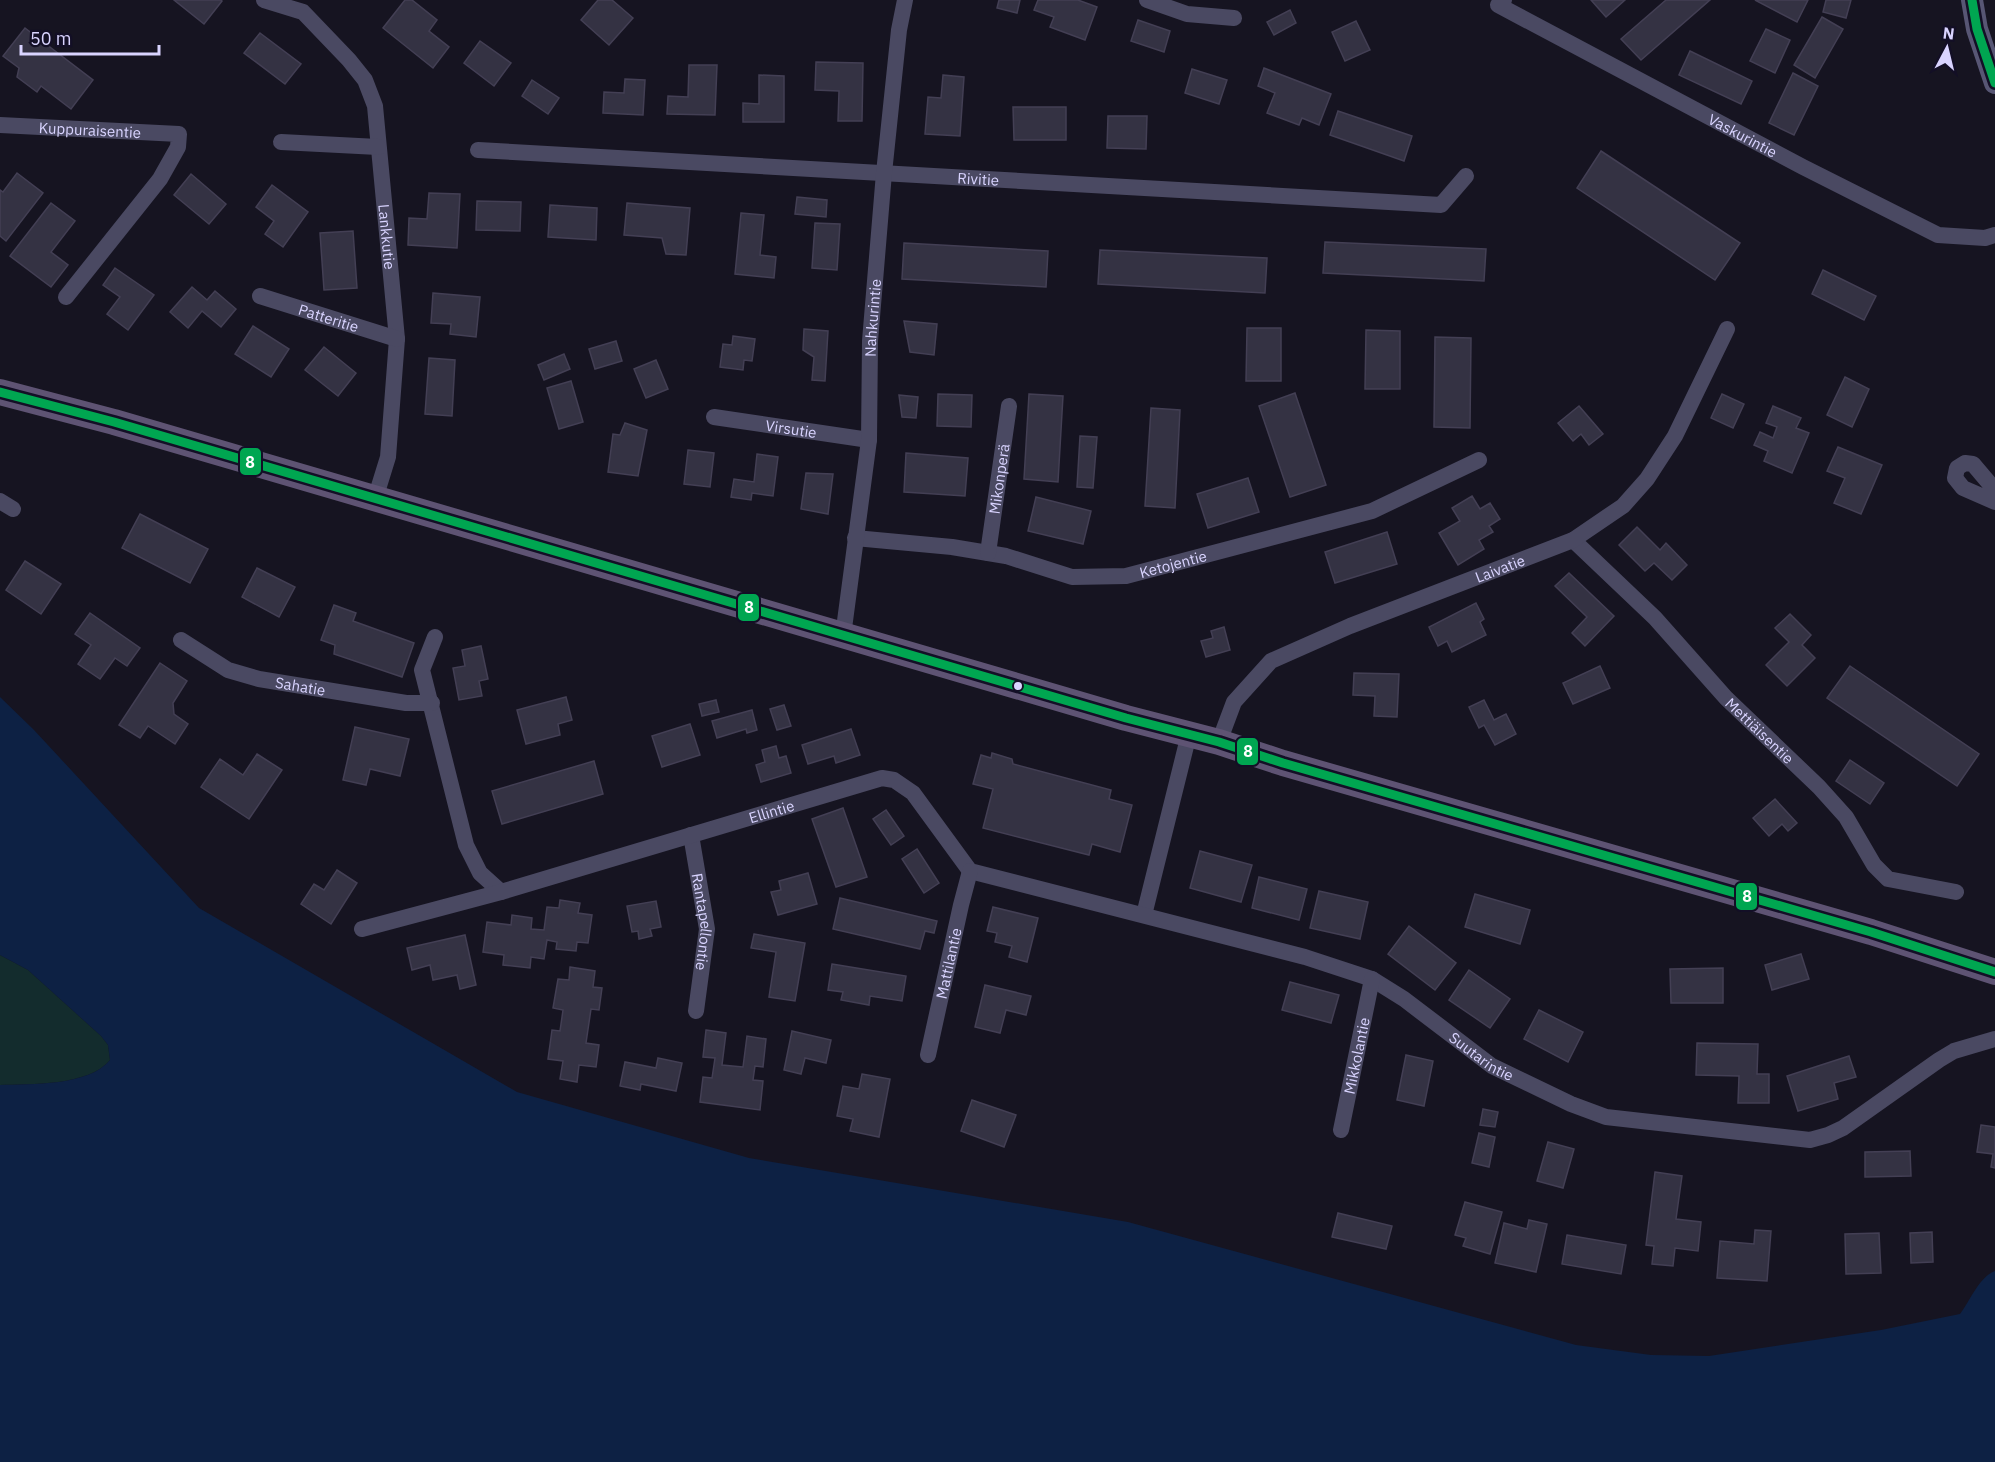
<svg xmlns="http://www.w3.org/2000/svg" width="1995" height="1462" font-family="'IBM Plex Sans',sans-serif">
  <rect width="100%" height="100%" fill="#161421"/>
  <path fill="#132c2d" d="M0 955 28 970 101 1036 108 1045 110 1060C89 1086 31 1084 0 1085Z"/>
  <path fill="#0d2144" d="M0 697 34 730 199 908 517 1092 749 1158 1128 1222 1576 1345 1651 1355 1709 1356 1881 1330 1960 1314C1970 1301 1979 1277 1995 1271V1462H0V1085C31 1084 89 1086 110 1060L108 1045 101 1036 28 970 0 955Z"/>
  <g fill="#343243" stroke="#433f54" stroke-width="1.5">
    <path d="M174 0H221L222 1 204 24Z"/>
    <path d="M405 0H412L437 20 429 31 449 47 433 68 383 28Z"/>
    <path d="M598 0H612L633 18 609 45 581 20Z"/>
    <path d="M999 0H1020L1017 13 997 8Z"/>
    <path d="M1038 0H1078L1097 7 1085 40 1050 27 1054 17 1034 10Z"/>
    <path d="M1591 0H1625L1606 17Z"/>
    <path d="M1666 0H1710L1641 60 1621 39Z"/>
    <path d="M1755 0H1808L1797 22Z"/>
    <path d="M1826 0H1851L1846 18 1823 12Z"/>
    <path d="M1290 10 1296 23 1274 35 1267 22Z"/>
    <path d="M1822 17 1843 29 1815 78 1794 65Z"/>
    <path d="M1138 20 1170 31 1164 52 1131 41Z"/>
    <path d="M1356 21 1370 50 1345 61 1332 32Z"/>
    <path d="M25 28 93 80 71 109 41 86 37 92 17 77 19 68 3 56Z"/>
    <path d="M1766 29 1790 40 1775 73 1750 61Z"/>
    <path d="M260 33 301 64 285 84 244 53Z"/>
    <path d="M480 41 511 63 494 86 464 63Z"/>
    <path d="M1690 51 1752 81 1741 104 1679 75Z"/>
    <path d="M816 62 863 63 862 121H838L839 91 815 90Z"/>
    <path d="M689 65H717L715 115 667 114 668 96 688 97Z"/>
    <path d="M1264 68 1331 94 1319 125 1302 118 1299 125 1267 113 1275 93 1258 86Z"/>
    <path d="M1192 69 1227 80 1219 104 1185 93Z"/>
    <path d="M1793 73 1818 86 1794 135 1769 123Z"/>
    <path d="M759 75 784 76V122H743V103L759 104Z"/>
    <path d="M943 75 964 77 960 136 925 134 928 97 941 98Z"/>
    <path d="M625 79 645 80 643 115 603 113 604 92 624 93Z"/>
    <path d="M532 80 559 98 548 114 522 96Z"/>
    <path d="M1013 107H1066V140H1014Z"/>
    <path d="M1338 111 1412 136 1404 161 1330 135Z"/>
    <path d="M1108 116H1147L1146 149 1107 148Z"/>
    <path d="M1601 151 1740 243 1715 280 1577 188Z"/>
    <path d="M17 173 43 193 6 241 0 236V190L3 192Z"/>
    <path d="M191 174 226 204 209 224 174 195Z"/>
    <path d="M272 185 308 212 283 247 265 234 274 221 256 207Z"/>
    <path d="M429 193 460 194 457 248 408 245 409 218 427 219Z"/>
    <path d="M797 197 827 200 826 217 795 214Z"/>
    <path d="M477 201 521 202 520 231 476 230Z"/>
    <path d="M51 203 75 221 51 252 68 265 51 287 10 256Z"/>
    <path d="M627 203 690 208 686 255 666 254 662 238 624 235Z"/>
    <path d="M550 205 597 208 596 240 548 237Z"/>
    <path d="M741 213 764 215 760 255 776 257 774 278 735 274Z"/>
    <path d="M815 223 840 224 837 270 812 268Z"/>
    <path d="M353 231 357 288 324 290 320 233Z"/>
    <path d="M1325 242 1486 249 1484 281 1323 273Z"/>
    <path d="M904 243 1048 251 1046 287 902 279Z"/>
    <path d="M1100 250 1267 258 1265 293 1098 284Z"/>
    <path d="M115 268 154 295 128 330 107 314 120 297 103 285Z"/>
    <path d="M1823 270 1876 296 1864 320 1812 294Z"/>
    <path d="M192 287 207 300 215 291 236 309 221 327 202 311 188 328 170 312Z"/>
    <path d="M433 293 480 297 476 337 450 334 451 324 431 323Z"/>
    <path d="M904 321 937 324 934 355 910 352Z"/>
    <path d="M253 326 289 349 271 377 235 354Z"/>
    <path d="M1247 328H1281V381H1246Z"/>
    <path d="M804 329 828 331 825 381 812 380 814 357 803 350Z"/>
    <path d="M1366 330 1400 331V389H1365Z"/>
    <path d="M733 336 755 339 752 361 744 360 743 370 720 367 723 344 732 345Z"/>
    <path d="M1435 337 1471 338 1470 428 1434 427Z"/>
    <path d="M616 341 622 361 595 369 589 349Z"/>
    <path d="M324 347 356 373 338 396 305 370Z"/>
    <path d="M564 354 570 369 544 380 538 365Z"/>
    <path d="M429 358 455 360 452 416 425 414Z"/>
    <path d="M656 360 668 389 646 398 634 369Z"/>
    <path d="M1845 377 1869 389 1852 427 1827 415Z"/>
    <path d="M571 381 583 422 559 429 547 388Z"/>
    <path d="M1295 393 1326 485 1290 497 1259 406Z"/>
    <path d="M938 394 972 395 971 427 937 426Z"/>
    <path d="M1029 394 1063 396 1058 482 1024 479Z"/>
    <path d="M1722 394 1744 404 1733 428 1711 418Z"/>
    <path d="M899 395 918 397 916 418 902 417Z"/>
    <path d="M1579 406 1603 434 1589 445 1581 434 1573 441 1558 423Z"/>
    <path d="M1773 406 1801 418 1796 428 1809 433 1792 473 1764 461 1768 451 1754 445 1760 432 1773 438 1777 427 1766 423Z"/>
    <path d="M1151 408 1180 410 1175 508 1145 506Z"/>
    <path d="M625 423 647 430 638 476 608 472 613 434 620 435Z"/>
    <path d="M1080 436 1097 437 1093 488 1077 487Z"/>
    <path d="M1838 447 1882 465 1861 514 1834 503 1845 478 1827 471Z"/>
    <path d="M688 450 714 453 710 487 684 484Z"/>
    <path d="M906 453 968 458 965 496 904 492Z"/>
    <path d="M757 454 778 457 773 496 752 493 751 500 731 497 734 479 754 482Z"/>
    <path d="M806 473 833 474 828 514 801 509Z"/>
    <path d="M1248 478 1259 512 1208 528 1197 494Z"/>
    <path d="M1472 496 1480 509 1490 503 1500 519 1489 526 1493 532 1479 540 1484 549 1458 565 1439 533 1460 521 1452 508Z"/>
    <path d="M1036 497 1091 511 1083 544 1028 531Z"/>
    <path d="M140 514 208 549 190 583 122 548Z"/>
    <path d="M1637 527 1660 550 1666 543 1687 565 1672 580 1654 563 1645 571 1619 545Z"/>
    <path d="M1387 532 1397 564 1335 583 1325 552Z"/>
    <path d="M25 561 61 584 41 614 6 590Z"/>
    <path d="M257 568 295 587 279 617 242 597Z"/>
    <path d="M1569 573 1614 616 1585 646 1572 633 1587 617 1555 586Z"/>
    <path d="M1476 603 1484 619 1480 622 1486 635 1452 652 1447 641 1438 646 1429 627Z"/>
    <path d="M334 605 356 613 353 621 414 643 402 677 334 654 335 645 321 640Z"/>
    <path d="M90 613 140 648 127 666 115 658 100 679 78 664 91 645 75 634Z"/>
    <path d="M1790 614 1811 635 1802 645 1815 658 1787 686 1766 665 1789 642 1775 628Z"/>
    <path d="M1224 627 1230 650 1206 657 1201 641 1213 638 1211 631Z"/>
    <path d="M481 646 488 679 479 681 482 696 459 700 453 668 465 666 462 650Z"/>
    <path d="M160 663 187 681 173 703 174 714 188 724 175 744 148 726 140 738 119 725Z"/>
    <path d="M1600 666 1610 688 1573 704 1563 683Z"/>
    <path d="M1850 666 1979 754 1957 786 1827 698Z"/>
    <path d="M1354 673 1399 674 1397 717 1374 716 1375 696 1353 695Z"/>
    <path d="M566 697 572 720 558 724 560 735 526 744 517 710Z"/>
    <path d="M716 700 719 712 702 716 699 704Z"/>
    <path d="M1484 700 1494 720 1506 714 1516 734 1495 745 1484 725 1479 728 1469 707Z"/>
    <path d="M784 705 791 726 777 730 770 709Z"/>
    <path d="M752 710 757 730 747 733 746 729 717 738 712 721Z"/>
    <path d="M690 724 700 755 662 767 652 736Z"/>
    <path d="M355 727 409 739 400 776 370 769 366 785 343 780Z"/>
    <path d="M851 729 860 755 836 763 834 756 808 764 802 745Z"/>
    <path d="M776 746 779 758 786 756 791 773 761 782 756 765 765 762 762 750Z"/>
    <path d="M992 753 1012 759 1013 764 1111 790 1109 799 1132 805 1120 852 1092 844 1089 855 983 828 993 789 973 784 981 755 991 758Z"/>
    <path d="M257 754 282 770 249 819 201 787 220 759 243 775Z"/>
    <path d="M1850 760 1884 783 1870 804 1836 781Z"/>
    <path d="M594 761 603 794 502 824 492 791Z"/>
    <path d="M1775 799 1797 823 1788 831 1782 824 1769 836 1753 818Z"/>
    <path d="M843 808 867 877 836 887 812 819Z"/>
    <path d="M886 810 904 836 891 845 873 819Z"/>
    <path d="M917 849 939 883 924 893 902 859Z"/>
    <path d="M1200 851 1252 865 1241 902 1190 888Z"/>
    <path d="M337 870 357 883 331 924 301 904 314 884 324 890Z"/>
    <path d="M808 873 817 904 778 915 771 892 781 890 779 881Z"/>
    <path d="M1259 877 1307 889 1299 920 1252 908Z"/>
    <path d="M1319 891 1368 902 1360 939 1310 928Z"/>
    <path d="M1475 894 1530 910 1520 944 1465 927Z"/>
    <path d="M840 898 937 921 934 933 925 931 920 949 833 929Z"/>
    <path d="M560 900 580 903 578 913 592 915 588 943 577 942 576 951 556 949 557 942 547 940 544 959 531 957 530 968 503 965 504 955 483 952 487 922 511 925 512 915 532 918 531 929 544 930 547 907 559 908Z"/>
    <path d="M656 901 661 927 650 929 652 936 639 939 638 931 632 932 627 906Z"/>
    <path d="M993 907 1038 918 1027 962 1009 957 1012 946 995 942 997 933 987 931Z"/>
    <path d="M1409 926 1456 963 1435 990 1388 954Z"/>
    <path d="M754 934 805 943 795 1001 769 997 776 952 751 948Z"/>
    <path d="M465 935 476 985 460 989 457 975 433 980 430 965 412 970 407 948Z"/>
    <path d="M1801 954 1809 979 1772 990 1765 965Z"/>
    <path d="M832 964 906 976 902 1001 870 996 869 1005 841 1000 843 992 828 990Z"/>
    <path d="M570 967 595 971 593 987 602 988 599 1010 591 1009 586 1043 599 1045 596 1067 579 1065 577 1082 560 1079 563 1061 548 1059 552 1030 560 1031 563 1010 553 1008 558 979 569 980Z"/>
    <path d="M1723 968V1003H1671L1670 969Z"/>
    <path d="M1469 970 1510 999 1490 1028 1449 1000Z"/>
    <path d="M1290 982 1339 995 1331 1023 1282 1010Z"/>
    <path d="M985 985 1031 996 1026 1015 1006 1010 1000 1033 975 1027Z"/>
    <path d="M1539 1010 1583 1032 1568 1062 1524 1039Z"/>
    <path d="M706 1030 726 1033 722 1065 743 1067 747 1036 766 1039 763 1067 755 1066 753 1080 763 1081 760 1110 700 1102 703 1077 712 1078 715 1058 703 1057Z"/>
    <path d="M792 1031 831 1040 826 1063 805 1058 801 1074 784 1070Z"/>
    <path d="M1697 1043 1758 1044 1757 1074H1769V1103H1738L1739 1076 1696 1075Z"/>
    <path d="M1406 1055 1433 1061 1424 1106 1397 1100Z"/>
    <path d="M1849 1056 1856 1077 1834 1083 1838 1099 1798 1111 1787 1076Z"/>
    <path d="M658 1058 682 1063 676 1091 641 1084 640 1090 620 1086 625 1062 656 1068Z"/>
    <path d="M862 1074 890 1079 879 1137 850 1131 853 1119 837 1116 843 1086 859 1089Z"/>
    <path d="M972 1100 1016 1115 1004 1147 961 1131Z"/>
    <path d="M1483 1109 1498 1112 1495 1127 1480 1125Z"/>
    <path d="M1981 1125 1995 1127V1168L1991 1167 1993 1154 1977 1152Z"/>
    <path d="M1479 1133 1495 1137 1489 1167 1472 1163Z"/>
    <path d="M1548 1142 1574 1149 1563 1188 1537 1181Z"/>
    <path d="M1910 1151 1911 1176 1865 1177V1152Z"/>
    <path d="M1655 1172 1682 1176 1676 1219 1701 1222 1698 1251 1675 1248 1673 1266 1652 1264 1654 1246 1646 1245Z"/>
    <path d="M1465 1202 1502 1212 1490 1254 1463 1246 1466 1238 1455 1235Z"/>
    <path d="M1338 1213 1392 1226 1386 1249 1332 1237Z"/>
    <path d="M1529 1220 1547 1224 1536 1272 1495 1263 1504 1223 1527 1229Z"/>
    <path d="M1755 1230 1771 1231 1767 1281 1717 1278 1720 1241 1754 1244Z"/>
    <path d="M1932 1232 1933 1262 1911 1263 1910 1233Z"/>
    <path d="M1879 1233 1881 1273 1846 1274 1845 1234Z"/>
    <path d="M1567 1235 1626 1245 1621 1274 1562 1264Z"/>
  </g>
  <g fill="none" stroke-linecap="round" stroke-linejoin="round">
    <g stroke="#4a4962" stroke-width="16">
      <path id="s1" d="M264 0 303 12 349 60 365 80 375 106 397 339 388 457 375 499"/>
      <path d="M1147 0 1187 14 1234 18"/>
      <path id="s2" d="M1504 0 1498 5 1803 167 1938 235 1985 238 1995 235"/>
      <path id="s3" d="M0 125 179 134 178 147 160 179 66 297"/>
      <path d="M281 142 378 147"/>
      <path id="s4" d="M478 150 1441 205 1466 176"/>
      <path id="s5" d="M260 296 397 339"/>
      <path id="s6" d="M714 417 869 440"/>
      <path d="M1995 490 1973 464 1965 463 1957 468 1955 478 1963 488 1995 502"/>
      <path d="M0 501 13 509"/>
      <path id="s7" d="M855 538 952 547 1006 556 1072 577 1126 576 1372 511 1479 460"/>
      <path id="s8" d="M1573 540 1655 618 1726 698 1819 787 1846 817 1874 865 1888 879 1956 892"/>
      <path id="s9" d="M988 553 1009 406"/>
      <path id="s10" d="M843 636 869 440 870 341 884 173 899 30 905 0"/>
      <path d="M435 637 422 670 466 845 480 873 501 892"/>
      <path id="s11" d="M181 640 228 670 259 679 406 703H432"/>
      <path id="s12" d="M1219 742 1234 702 1271 661 1350 626 1573 540 1623 506 1647 479 1675 436 1727 329"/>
      <path id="s13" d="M691 835 707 929 696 1011"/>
      <path d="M1144 915 1189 734"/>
      <path id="s14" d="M362 929 501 892 882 778 894 780 913 793 970 871 1305 957 1372 979 1404 999 1492 1066 1571 1104 1606 1117 1810 1140 1828 1135 1843 1128 1939 1060 1954 1051 1995 1039"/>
      <path id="s15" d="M928 1055 961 905 970 871"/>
      <path id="s16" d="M1341 1130 1372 979"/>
    </g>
    <path stroke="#575674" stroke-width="22" d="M1972 0 1977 29 1995 83"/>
    <path stroke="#5e5373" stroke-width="26" d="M0 392 114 422 1126 718 1219 742 1283 763 1871 932 1995 972"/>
    <defs>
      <g id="bus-1">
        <path d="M1972 0 1977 29 1995 83"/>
        <path d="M0 392 114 422 1126 718 1219 742 1283 763 1871 932 1995 972"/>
      </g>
    </defs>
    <use href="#bus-1" stroke="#130f26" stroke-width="14"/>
    <use href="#bus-1" stroke="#00a651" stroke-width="9"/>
  </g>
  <circle fill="#d9d4ff" stroke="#130f26" stroke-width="2" cx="1018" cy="686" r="5"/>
  <g text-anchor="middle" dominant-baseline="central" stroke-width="4.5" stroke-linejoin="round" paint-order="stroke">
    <g font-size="15" fill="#d9d4ff" stroke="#130f26">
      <text stroke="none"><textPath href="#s3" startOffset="90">Kuppuraisentie</textPath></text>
      <text stroke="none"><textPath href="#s2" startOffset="285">Vaskurintie</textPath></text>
      <text stroke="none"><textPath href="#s4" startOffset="501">Rivitie</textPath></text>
      <text stroke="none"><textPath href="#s1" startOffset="292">Lankkutie</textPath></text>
      <text stroke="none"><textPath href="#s5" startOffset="72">Patteritie</textPath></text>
      <text stroke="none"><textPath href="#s10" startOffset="320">Nahkurintie</textPath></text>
      <text stroke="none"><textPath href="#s6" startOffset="78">Virsutie</textPath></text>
      <text stroke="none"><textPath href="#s9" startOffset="75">Mikonperä</textPath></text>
      <text stroke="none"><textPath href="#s7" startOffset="324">Ketojentie</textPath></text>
      <text stroke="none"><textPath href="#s12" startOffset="345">Laivatie</textPath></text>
      <text stroke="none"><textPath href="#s11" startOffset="130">Sahatie</textPath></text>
      <text stroke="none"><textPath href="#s8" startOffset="267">Mettiäisentie</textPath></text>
      <text stroke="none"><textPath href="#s14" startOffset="426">Ellintie</textPath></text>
      <text stroke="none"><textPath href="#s13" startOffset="88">Rantapellontie</textPath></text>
      <text stroke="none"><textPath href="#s15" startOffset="94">Mattilantie</textPath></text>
      <text stroke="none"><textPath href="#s16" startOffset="76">Mikkolantie</textPath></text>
      <text stroke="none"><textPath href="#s14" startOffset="1224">Suutarintie</textPath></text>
    </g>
  </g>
  <g stroke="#130f26" stroke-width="2">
    <rect x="239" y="447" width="23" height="29" rx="6" fill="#00a651"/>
    <rect x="737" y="593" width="23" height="29" rx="6" fill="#00a651"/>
    <rect x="1236" y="737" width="23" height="29" rx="6" fill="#00a651"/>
    <rect x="1735" y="882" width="23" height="29" rx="6" fill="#00a651"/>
  </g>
  <g font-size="16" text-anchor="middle" font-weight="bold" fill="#fff">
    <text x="250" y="468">8</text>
    <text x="749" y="613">8</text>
    <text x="1248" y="757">8</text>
    <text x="1747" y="902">8</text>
  </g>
  <g transform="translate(1947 48) rotate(7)" stroke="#130f26" stroke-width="4.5" paint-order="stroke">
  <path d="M0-4.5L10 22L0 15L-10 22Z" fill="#d9d4ff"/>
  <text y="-9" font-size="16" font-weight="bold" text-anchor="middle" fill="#d9d4ff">N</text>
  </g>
  <path d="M21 45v9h138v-9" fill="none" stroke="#d9d4ff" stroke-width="3"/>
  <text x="30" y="45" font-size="18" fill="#d9d4ff" stroke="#130f26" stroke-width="4.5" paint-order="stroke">50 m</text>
</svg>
